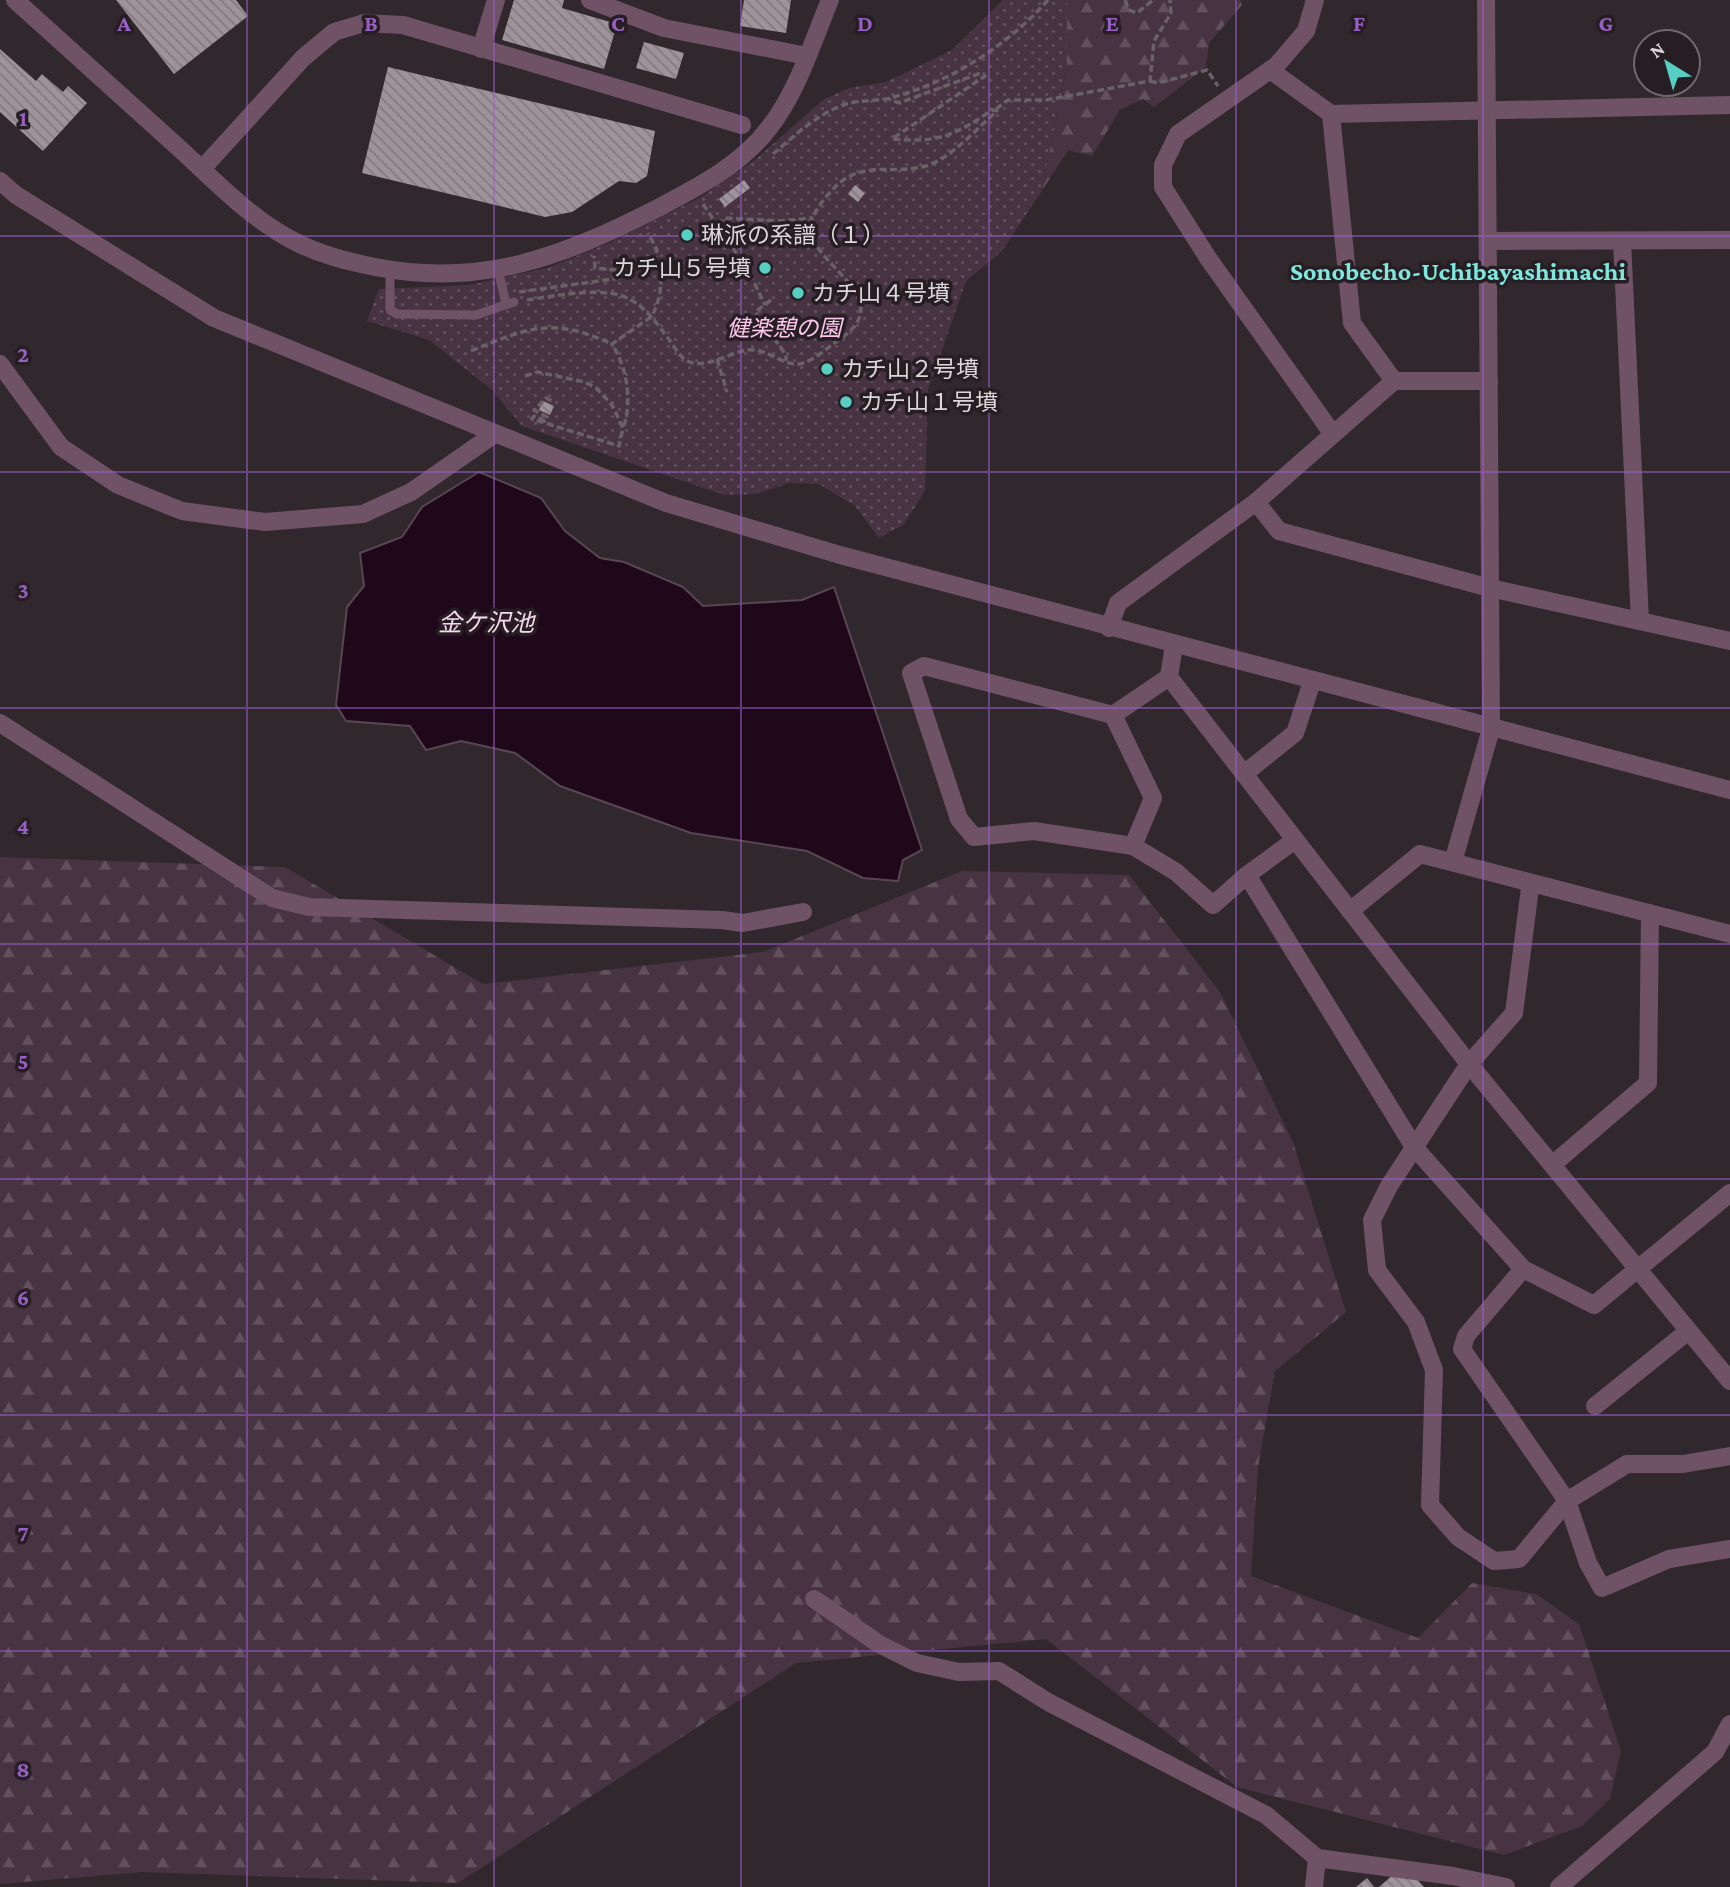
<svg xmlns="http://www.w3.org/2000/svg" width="1730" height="1887" font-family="'Crimson Pro','Noto Sans JP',serif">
  <defs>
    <pattern id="forest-firs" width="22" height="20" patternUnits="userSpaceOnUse" patternTransform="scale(1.75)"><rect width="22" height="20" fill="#483342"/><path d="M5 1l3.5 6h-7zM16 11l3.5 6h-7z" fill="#62505d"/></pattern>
    <pattern id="park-dots" width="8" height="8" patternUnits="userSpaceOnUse" patternTransform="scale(1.75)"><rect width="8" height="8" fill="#483342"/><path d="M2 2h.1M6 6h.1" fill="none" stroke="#62505d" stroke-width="1.8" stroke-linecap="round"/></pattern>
    <pattern id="building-back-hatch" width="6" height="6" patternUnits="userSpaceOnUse" patternTransform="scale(1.75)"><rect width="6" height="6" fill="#9e939b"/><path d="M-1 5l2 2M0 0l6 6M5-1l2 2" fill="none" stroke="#827a80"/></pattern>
  </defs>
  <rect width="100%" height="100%" fill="#31282e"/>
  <g fill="url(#forest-firs)">
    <path d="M1067 0H1240L1242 5 1209 43 1206 67 1154 107 1143 99 1120 110 1092 156 1068 150 1041 192 1067 67Z"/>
    <path d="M0 857 285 867 483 984 763 952 962 871 1129 875 1220 992 1293 1142 1346 1312 1275 1371 1258 1467 1251 1576 1418 1638 1472 1583 1536 1594 1579 1624 1621 1751 1610 1799 1582 1826 1504 1855 1237 1787 1046 1639 796 1663 458 1883 142 1872 0 1884Z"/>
  </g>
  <path fill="url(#park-dots)" d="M1003 0H1067V67L1041 192 1002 251 966 281 928 390 925 491 904 524 879 538 855 506 819 484 789 483 755 494 724 495 522 426 492 390 429 340 367 321 379 289 469 285 547 268 609 243 701 197 756 159 823 100 849 88 886 82 952 50Z"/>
  <path fill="#1f0819" stroke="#584653" stroke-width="2" d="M479 472 541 498 565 531 600 558 624 562 683 587 703 606 802 600 834 587 922 850 903 860 898 881 863 878 807 851 691 833 560 786 515 753 461 741 426 750 410 726 346 721 336 705 347 607 364 586 360 553 402 537 422 507Z"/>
  <g fill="url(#building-back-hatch)">
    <path d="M116 0H236L248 16 174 74Z"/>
    <path d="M514 0H564L562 8 617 24 604 69 502 40Z"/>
    <path d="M744 0H791L786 33 740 26Z"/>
    <path d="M644 42 684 53 676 79 636 68Z"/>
    <path d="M0 49 36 81 42 74 63 92 68 86 87 103 43 151 0 112Z"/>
    <path d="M388 67 655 131 647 176 636 183 619 181 572 212 545 217 362 173Z"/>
    <path d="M744 180 750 188 725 207 719 199Z"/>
    <path d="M855 185 865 193 858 202 848 194Z"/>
    <path d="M543 401 554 406 550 415 539 410Z"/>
    <path d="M1394 1874 1415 1877 1424 1887H1379Z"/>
    <path d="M1367 1878 1374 1887H1356Z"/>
  </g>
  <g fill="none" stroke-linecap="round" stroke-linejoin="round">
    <g stroke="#696166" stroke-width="3.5" stroke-dasharray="7 3.5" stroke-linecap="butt">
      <path d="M1125 0 1129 10 1137 13 1153 0"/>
      <path d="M1150 81 1158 83 1207 70 1218 86"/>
      <path d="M996 109 1008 100H1046L1150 81 1154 41 1171 13 1170 0"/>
      <path d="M773 154C793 137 813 118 838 107 855 99 873 102 890 98 951 82 1007 46 1048 0"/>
      <path d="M703 204 748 270 765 305"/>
      <path d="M717 224 725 218 781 221 813 218"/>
      <path d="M519 292 628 277 626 271 595 268 594 256"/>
      <path d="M527 300C554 296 608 285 631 300 647 309 657 324 668 338 675 347 681 361 693 363 714 367 735 348 755 350 769 352 782 363 795 364 809 366 829 346 840 339 898 300 817 267 810 231 808 217 826 196 836 186 863 160 894 175 926 166 952 158 977 128 997 111L992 110C954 136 939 143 892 139L985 76 978 74 899 103 889 99"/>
      <path d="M771 300 755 312 786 355V361"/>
      <path d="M471 351C529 327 553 317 612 344"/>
      <path d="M717 359 727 392"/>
      <path d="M525 376 537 372 585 382 596 388 612 405 623 428 619 446 532 419 534 416 545 421 547 417 534 410 546 398 552 401"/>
      <path d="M624 426C632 399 627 368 612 344L651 317C663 297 663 276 655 255L657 250 648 233"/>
    </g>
    <g stroke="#6f5266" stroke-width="9">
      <path d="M390 269V310L397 314 476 315 514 302"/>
      <path d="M498 269 506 304"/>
    </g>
    <g stroke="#6f5266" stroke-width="18">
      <path d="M590 0 664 28 807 56"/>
      <path d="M1315 0 1306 31 1276 66 1178 134 1163 165V187L1208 258 1332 433"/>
      <path d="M481 49 496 0"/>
      <path d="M1270 70 1331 114 1352 323 1394 381"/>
      <path d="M1331 114 1730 105"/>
      <path d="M202 169 303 58 334 32 364 23 403 25 742 125"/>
      <path d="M1488 241 1730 240"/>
      <path d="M1622 241 1640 621"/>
      <path d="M0 364 61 447 118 485 182 511 265 522 363 514 411 492 493 435"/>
      <path d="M1256 502 1279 531 1490 588 1730 641"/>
      <path d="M1109 628 1118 603 1256 502 1394 381H1489"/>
      <path d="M1174 645 1169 677 1469 1064 1730 1381"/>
      <path d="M1169 677 1113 715 924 666 911 673 959 819 974 837 1034 831 1133 846 1176 872 1213 905 1247 875 1414 1147 1523 1269 1594 1305 1730 1193"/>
      <path d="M1113 715 1153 798 1133 846"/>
      <path d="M0 723 272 898 309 907 722 920 743 923 803 912"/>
      <path d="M1244 774 1295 733 1312 682"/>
      <path d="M1453 862 1491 729 1486 0"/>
      <path d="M1247 875 1295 840"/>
      <path d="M1530 888 1514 1013 1469 1064 1389 1186 1372 1220 1377 1270 1416 1322 1434 1370 1430 1505 1458 1537 1494 1561 1519 1559 1567 1501 1627 1464H1683L1730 1456"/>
      <path d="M1350 911 1420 854 1730 934"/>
      <path d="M1552 1165 1648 1083 1650 913"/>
      <path d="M1523 1269 1466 1336 1462 1349 1567 1501 1588 1563 1602 1588 1669 1559 1730 1549"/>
      <path d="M1595 1406 1687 1332"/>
      <path d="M814 1599 879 1644 917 1663 959 1672 999 1671 1048 1702 1266 1815 1317 1858 1453 1876 1506 1887"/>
      <path d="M1314 1887 1317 1858"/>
      <path d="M1559 1887 1715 1752 1730 1724"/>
    </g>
    <g stroke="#6f5266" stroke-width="18">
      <path d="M15 0C70 50 125 99 180 149 214 180 249 217 290 239 317 254 346 261 375 267 483 288 564 256 658 208 698 187 741 165 769 128 798 91 812 43 830 0"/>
      <path d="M0 181 16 195 214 318 666 503 840 555 1730 790"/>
    </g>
  </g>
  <path fill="none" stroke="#985fc7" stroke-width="2" stroke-opacity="0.55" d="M247 0V1887M494 0V1887M741 0V1887M989 0V1887M1236 0V1887M1483 0V1887M0 236H1730M0 472H1730M0 708H1730M0 944H1730M0 1179H1730M0 1415H1730M0 1651H1730"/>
  <g fill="#56cec3" stroke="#271e24" stroke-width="2.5">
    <circle cx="687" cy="235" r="7"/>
    <circle cx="765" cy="268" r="7"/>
    <circle cx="798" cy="293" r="7"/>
    <circle cx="827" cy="369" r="7"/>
    <circle cx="846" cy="402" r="7"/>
  </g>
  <g text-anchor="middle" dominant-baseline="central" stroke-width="7" stroke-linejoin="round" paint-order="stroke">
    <g font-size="23" fill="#dcd6da" stroke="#271e24" text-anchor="start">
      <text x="701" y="235">琳派の系譜（１）</text>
      <text x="751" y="268" text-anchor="end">カチ山５号墳</text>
      <text x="812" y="293">カチ山４号墳</text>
      <text x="841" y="369">カチ山２号墳</text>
      <text x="860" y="402">カチ山１号墳</text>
    </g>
    <g font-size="23" font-style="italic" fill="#fcc5ec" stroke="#271e24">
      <text x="784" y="328">健楽憩の園</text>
    </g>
    <g font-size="24" font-style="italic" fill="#f8d7ee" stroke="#271e24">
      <text x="486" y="622">金ケ沢池</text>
    </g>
    <g font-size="26" font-weight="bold" fill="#7ee8de" stroke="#271e24">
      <text x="1458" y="271">Sonobecho-Uchibayashimachi</text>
    </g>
  </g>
  <g font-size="23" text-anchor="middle" font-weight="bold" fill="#985fc7" stroke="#271e24" stroke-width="7" stroke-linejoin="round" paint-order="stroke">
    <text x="124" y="31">A</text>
    <text x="371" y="31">B</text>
    <text x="618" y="31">C</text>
    <text x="865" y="31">D</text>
    <text x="1112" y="31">E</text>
    <text x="1359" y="31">F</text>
    <text x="1606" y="31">G</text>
    <text x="23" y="126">1</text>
    <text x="23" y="362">2</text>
    <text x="23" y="598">3</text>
    <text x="23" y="834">4</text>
    <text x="23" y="1069">5</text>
    <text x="23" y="1305">6</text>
    <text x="23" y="1541">7</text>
    <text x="23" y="1777">8</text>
  </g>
  <g transform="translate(1667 63) rotate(323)"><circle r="33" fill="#271e24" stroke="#6f686d" stroke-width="2"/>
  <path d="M0-5L12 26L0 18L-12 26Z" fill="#56cec3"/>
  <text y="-10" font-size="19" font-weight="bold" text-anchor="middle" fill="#dcd6da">N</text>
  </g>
</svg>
